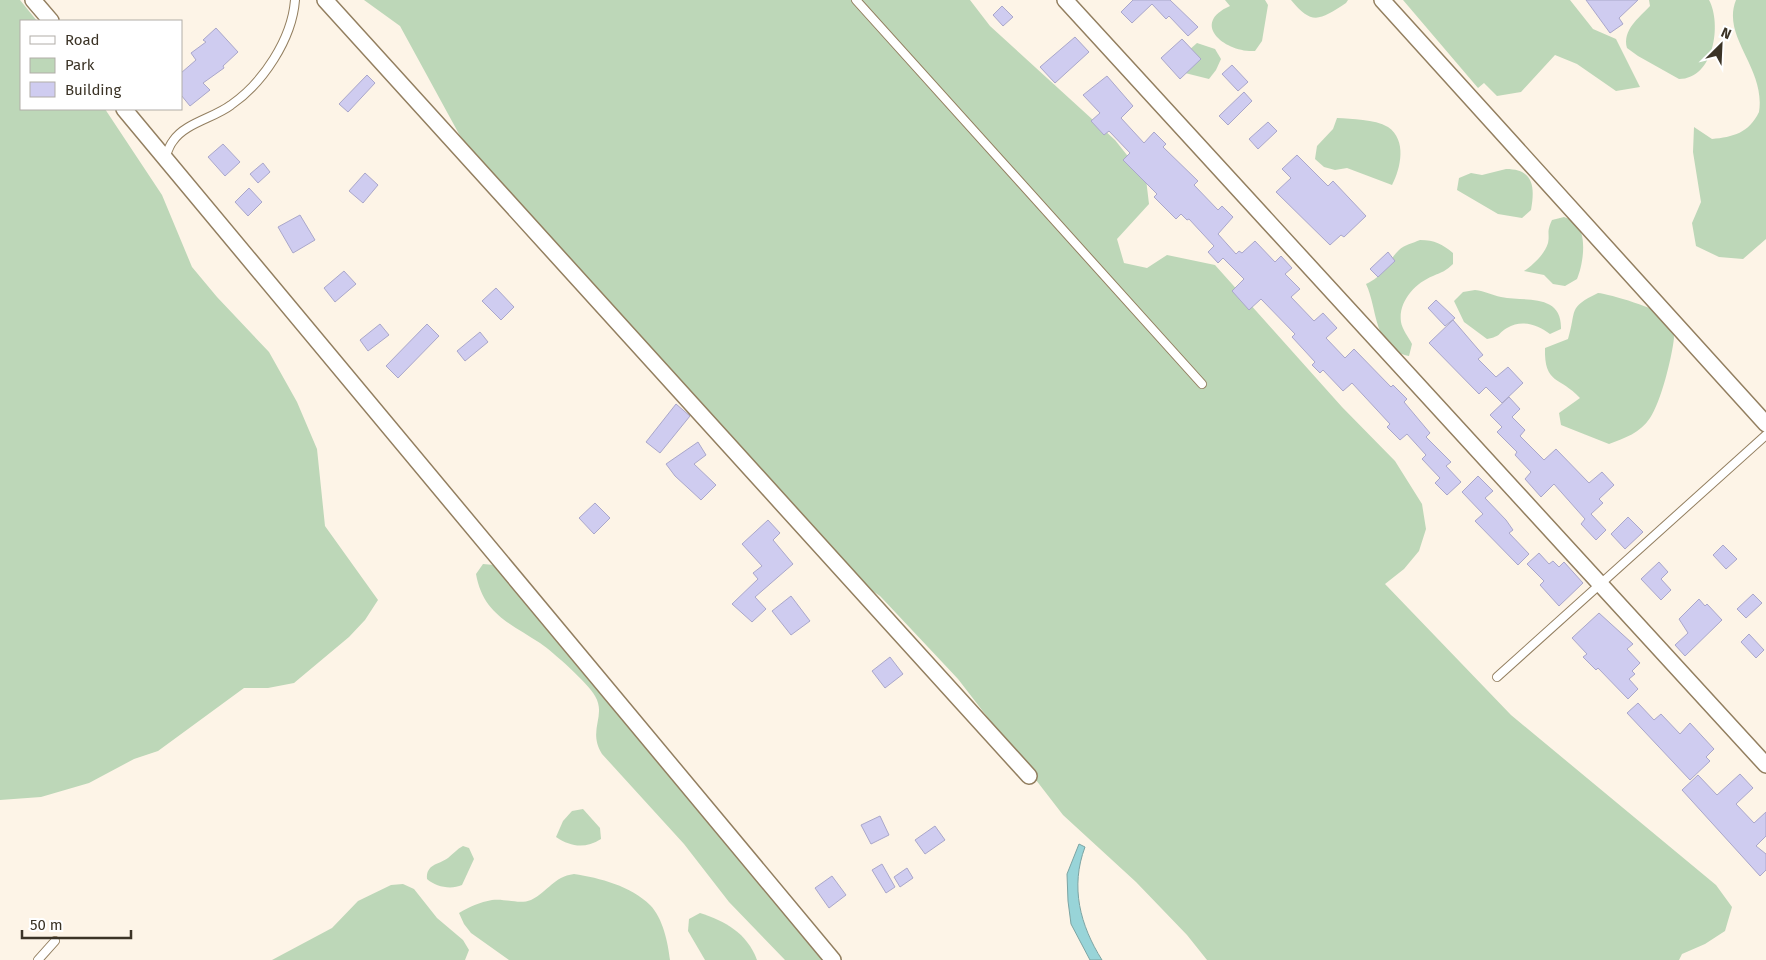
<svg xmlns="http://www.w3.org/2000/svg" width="1766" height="960" font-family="'Fira Sans',sans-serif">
  <rect width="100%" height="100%" fill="#fdf4e7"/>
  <g fill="#bdd7b8">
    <path d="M0 0H20L37 21H21V109H105L162 195 192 267 217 297 269 352 297 402 317 449 325 526 378 600 365 620 349 637 294 683 268 688H244L158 751 134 759 89 783 41 797 0 800Z"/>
    <path d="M364 0H970L990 26 1115 140 1146 179 1149 204 1117 239 1124 263 1147 268 1167 255 1215 265 1342 407 1395 461 1422 504 1426 529 1419 551 1404 569 1385 584 1511 715 1716 885 1732 907 1725 931 1705 944 1682 954 1679 960H1207L1187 935 1136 882 1063 815 958 679 880 596 842 570 488 175 459 134 400 26Z"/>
    <path d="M1225 0H1265L1268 5 1262 41 1255 51C1226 53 1189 24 1230 6Z"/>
    <path d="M1291 0H1348L1346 3C1320 20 1312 26 1291 0Z"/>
    <path d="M1403 0H1570L1593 29 1616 39 1640 87 1616 91 1577 64 1555 55 1521 92 1497 96 1484 83 1478 88Z"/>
    <path d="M1649 0H1709C1722 24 1714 79 1679 79L1638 56 1627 48C1622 30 1639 18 1650 6Z"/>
    <path d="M1736 0H1766V239L1743 259 1719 257 1696 246 1692 223 1701 202 1693 152 1694 127 1712 139C1733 137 1749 133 1759 112 1766 68 1721 37 1736 0Z"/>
    <path d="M1197 43 1215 49 1221 59 1216 70 1209 79 1185 73 1188 51Z"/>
    <path d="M1337 118C1352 119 1374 119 1388 127 1407 140 1401 168 1392 185L1347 168 1335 170 1324 167 1315 159 1317 146 1333 129Z"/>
    <path d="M1506 169C1534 169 1535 187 1531 210L1522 218 1498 214 1457 190 1459 178 1471 173 1482 175Z"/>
    <path d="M1564 217C1567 218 1573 220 1575 222 1588 234 1583 265 1577 279L1565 286 1553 284 1544 275 1524 271C1533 265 1545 254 1548 243 1550 233 1546 233 1552 220Z"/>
    <path d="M1420 240C1435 240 1442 244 1453 253V264C1446 271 1442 272 1433 276 1415 283 1398 302 1401 322 1402 329 1409 338 1412 344L1409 356C1373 349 1378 309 1366 284 1386 275 1385 264 1399 250 1404 245 1413 243 1420 240Z"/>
    <path d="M1475 290C1485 291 1492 295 1501 297 1526 302 1562 293 1561 329L1550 334C1538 325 1522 319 1507 328 1497 334 1502 336 1487 339L1464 322 1454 301 1463 292Z"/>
    <path d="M1598 293C1610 294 1659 309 1666 317 1671 322 1674 331 1674 338 1672 357 1661 402 1650 418 1640 433 1625 438 1609 444L1561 425 1559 413 1580 398C1560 376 1544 385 1545 348L1568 339C1577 310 1567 308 1598 293Z"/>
    <path d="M483 564 494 565 808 918 839 960H785L729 902 684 844 602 754C587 730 607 716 595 696 588 683 553 652 540 643 510 623 483 614 476 574Z"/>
    <path d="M583 809 600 828 601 839C585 849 571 847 556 837L563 821 572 811Z"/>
    <path d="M463 846 469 848 474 859 462 885C451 890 436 887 427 879 426 864 438 865 448 858 453 854 457 849 463 846Z"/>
    <path d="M574 874C600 878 631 886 650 905 663 918 668 943 670 960H509L471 933 464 924 459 913C469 907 480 902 492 900 505 898 519 905 531 900 549 891 553 877 574 874Z"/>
    <path d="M403 884 414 889 437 918 463 940 469 950 465 960H272L332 928 358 901 391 885Z"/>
    <path d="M700 913C725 921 747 933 757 960H705L688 931 689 919Z"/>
  </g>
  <path fill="#98d4d8" stroke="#7ca4a3" d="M1079 844 1085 847C1070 887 1080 925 1102 960H1090L1071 924 1068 901 1067 874Z"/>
  <g fill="#cfccf0" stroke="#aaa7ca">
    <path d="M1133 0H1170L1198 27 1188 36 1169 16 1166 19 1152 4 1132 23 1121 12Z"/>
    <path d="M1586 0H1638L1619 18 1623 24 1610 33Z"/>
    <path d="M1002 6 1013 17 1003 26 993 15Z"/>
    <path d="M216 28 238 52 223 66 224 68 203 83 210 90 190 106 181 95V73L196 60 191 53 206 42 203 40Z"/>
    <path d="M1075 37 1089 52 1055 83 1040 67Z"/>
    <path d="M1182 39 1201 59 1180 79 1161 58Z"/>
    <path d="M1232 65 1248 82 1238 91 1222 74Z"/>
    <path d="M367 75 375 83 348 112 339 104Z"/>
    <path d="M1107 76 1133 106 1121 118 1144 143 1154 132 1166 144 1163 147 1198 181 1194 185 1218 210 1222 206 1233 217 1218 234 1236 254 1239 251 1242 253 1255 241 1275 262 1281 256 1292 268 1285 274 1300 289 1291 297 1314 321 1323 313 1337 328 1326 338 1345 358 1354 349 1391 387 1393 385 1407 399 1404 402 1430 433 1426 437 1451 462 1446 466 1461 482 1447 495 1435 483 1440 478 1422 459 1426 455 1407 434 1400 440 1387 427 1390 424 1352 383 1343 391 1323 370 1320 373 1312 365 1315 362 1292 337 1295 334 1261 299 1249 310 1232 291 1244 279 1223 258 1218 263 1208 252 1214 246 1189 219 1187 220 1181 214 1176 219 1154 197 1157 194 1123 160 1130 153 1109 131 1104 135 1091 121 1100 113 1083 95Z"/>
    <path d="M1244 92 1252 101 1228 125 1219 116Z"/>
    <path d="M1268 122 1277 131 1258 149 1249 139Z"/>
    <path d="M223 144 240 162 225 176 208 157Z"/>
    <path d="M1297 155 1328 186 1333 181 1366 216 1344 237 1341 235 1330 245 1276 192 1291 178 1282 169Z"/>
    <path d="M263 163 270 172 258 183 250 174Z"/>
    <path d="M365 173 378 185 363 203 349 191Z"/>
    <path d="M249 188 262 202 248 216 235 202Z"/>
    <path d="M300 215 315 240 293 253 278 227Z"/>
    <path d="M1388 252 1395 261 1378 277 1370 269Z"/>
    <path d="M344 271 356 284 335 302 324 288Z"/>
    <path d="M496 288 514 307 501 320 482 301Z"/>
    <path d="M1436 300 1455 318 1445 326 1428 308Z"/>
    <path d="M1453 320 1483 355 1478 359 1496 377 1508 367 1523 383 1502 403 1486 387 1479 394 1429 343Z"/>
    <path d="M380 324 389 335 368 351 360 340Z"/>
    <path d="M427 324 439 336 398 378 386 366Z"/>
    <path d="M480 332 488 342 465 361 457 351Z"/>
    <path d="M1509 397 1520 409 1512 417 1525 430 1520 436 1544 460 1556 449 1589 483 1602 472 1614 485 1599 499 1603 503 1591 514 1606 530 1596 540 1581 524 1585 519 1554 484 1541 497 1525 479 1531 472 1515 455 1517 452 1497 432 1502 427 1490 415Z"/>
    <path d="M676 404 690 416 660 453 646 442Z"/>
    <path d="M698 442 706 455 694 464 716 485 701 500 675 476 666 464Z"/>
    <path d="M1478 476 1493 491 1485 498 1506 520 1513 530 1509 533 1529 554 1518 565 1475 521 1483 514 1462 492Z"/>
    <path d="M595 503 610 518 594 534 579 518Z"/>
    <path d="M1628 517 1643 532 1625 549 1611 534Z"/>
    <path d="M768 520 780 533 773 540 793 564 755 597 766 609 752 622 732 604 758 579 753 573 762 566 742 544Z"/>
    <path d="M1723 545 1737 559 1726 569 1713 555Z"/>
    <path d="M1539 553 1549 564 1553 561 1559 567 1564 562 1583 583 1559 606 1540 585 1544 581 1527 564Z"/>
    <path d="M1659 562 1668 572 1661 579 1671 590 1661 600 1641 579Z"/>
    <path d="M1753 594 1762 603 1746 618 1737 609Z"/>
    <path d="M791 596 810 621 791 635 772 611Z"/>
    <path d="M1699 599 1705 606 1707 604 1722 620 1685 656 1675 645 1688 633 1679 619Z"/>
    <path d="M1599 613 1633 644 1627 649 1640 663 1632 671 1635 674 1629 679 1638 689 1628 699 1598 668 1596 670 1583 657 1587 654 1572 638Z"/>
    <path d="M1749 634 1764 650 1756 658 1741 642Z"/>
    <path d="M890 657 903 674 885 688 872 671Z"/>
    <path d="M1638 703 1654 720 1661 714 1680 734 1690 723 1714 749 1706 757 1710 761 1690 780 1627 713Z"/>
    <path d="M1740 774 1753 788 1736 804 1754 823 1766 812V836L1756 846 1766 854V870L1760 876 1682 790 1698 775 1717 795Z"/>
    <path d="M880 816 889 835 871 844 861 825Z"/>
    <path d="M935 826 945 840 925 854 915 840Z"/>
    <path d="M882 864 895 887 886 893 872 870Z"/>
    <path d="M907 868 913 878 900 887 894 877Z"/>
    <path d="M832 876 846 895 829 908 815 888Z"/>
  </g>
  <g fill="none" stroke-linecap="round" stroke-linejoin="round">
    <defs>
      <g id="lane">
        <path d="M856 0 1202 384"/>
        <path d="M165 158C167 153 169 146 173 141 185 123 214 118 231 105 263 83 292 39 295 0"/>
        <path d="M1497 677 1766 435"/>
        <path d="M38 960 55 941"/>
      </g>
      <g id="street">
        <path d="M33 0 51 21"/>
        <path d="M325 0 1029 776"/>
        <path d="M1065 0 1766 765"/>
        <path d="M1382 0 1766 424"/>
        <path d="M124 109 833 960"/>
      </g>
    </defs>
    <use href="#lane" stroke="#937f60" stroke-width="10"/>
    <use href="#street" stroke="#937f60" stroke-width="18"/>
    <use href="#lane" stroke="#fff" stroke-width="8"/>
    <use href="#street" stroke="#fff" stroke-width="15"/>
  </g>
  <rect x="20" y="20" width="162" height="90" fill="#ffffff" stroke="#b1ada8"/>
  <rect x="30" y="36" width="25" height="8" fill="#ffffff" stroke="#b1ada8"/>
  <text x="65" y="45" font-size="15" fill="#3b3326">Road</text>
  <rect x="30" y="58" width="25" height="15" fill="#bdd7b8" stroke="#b1ada8"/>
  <text x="65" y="70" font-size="15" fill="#3b3326">Park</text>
  <rect x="30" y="82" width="25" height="15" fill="#cfccf0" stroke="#b1ada8"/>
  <text x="65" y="95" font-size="15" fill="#3b3326">Building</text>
  <g transform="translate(1721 45) rotate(24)" stroke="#ffffff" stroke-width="4" paint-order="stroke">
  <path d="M0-4L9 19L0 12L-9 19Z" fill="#3b3326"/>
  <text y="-8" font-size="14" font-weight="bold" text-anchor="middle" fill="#3b3326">N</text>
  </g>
  <path d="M22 930v8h109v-8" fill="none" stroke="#3b3326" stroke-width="2.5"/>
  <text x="30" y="930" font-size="15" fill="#3b3326" stroke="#ffffff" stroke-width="4" paint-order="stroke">50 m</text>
</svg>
